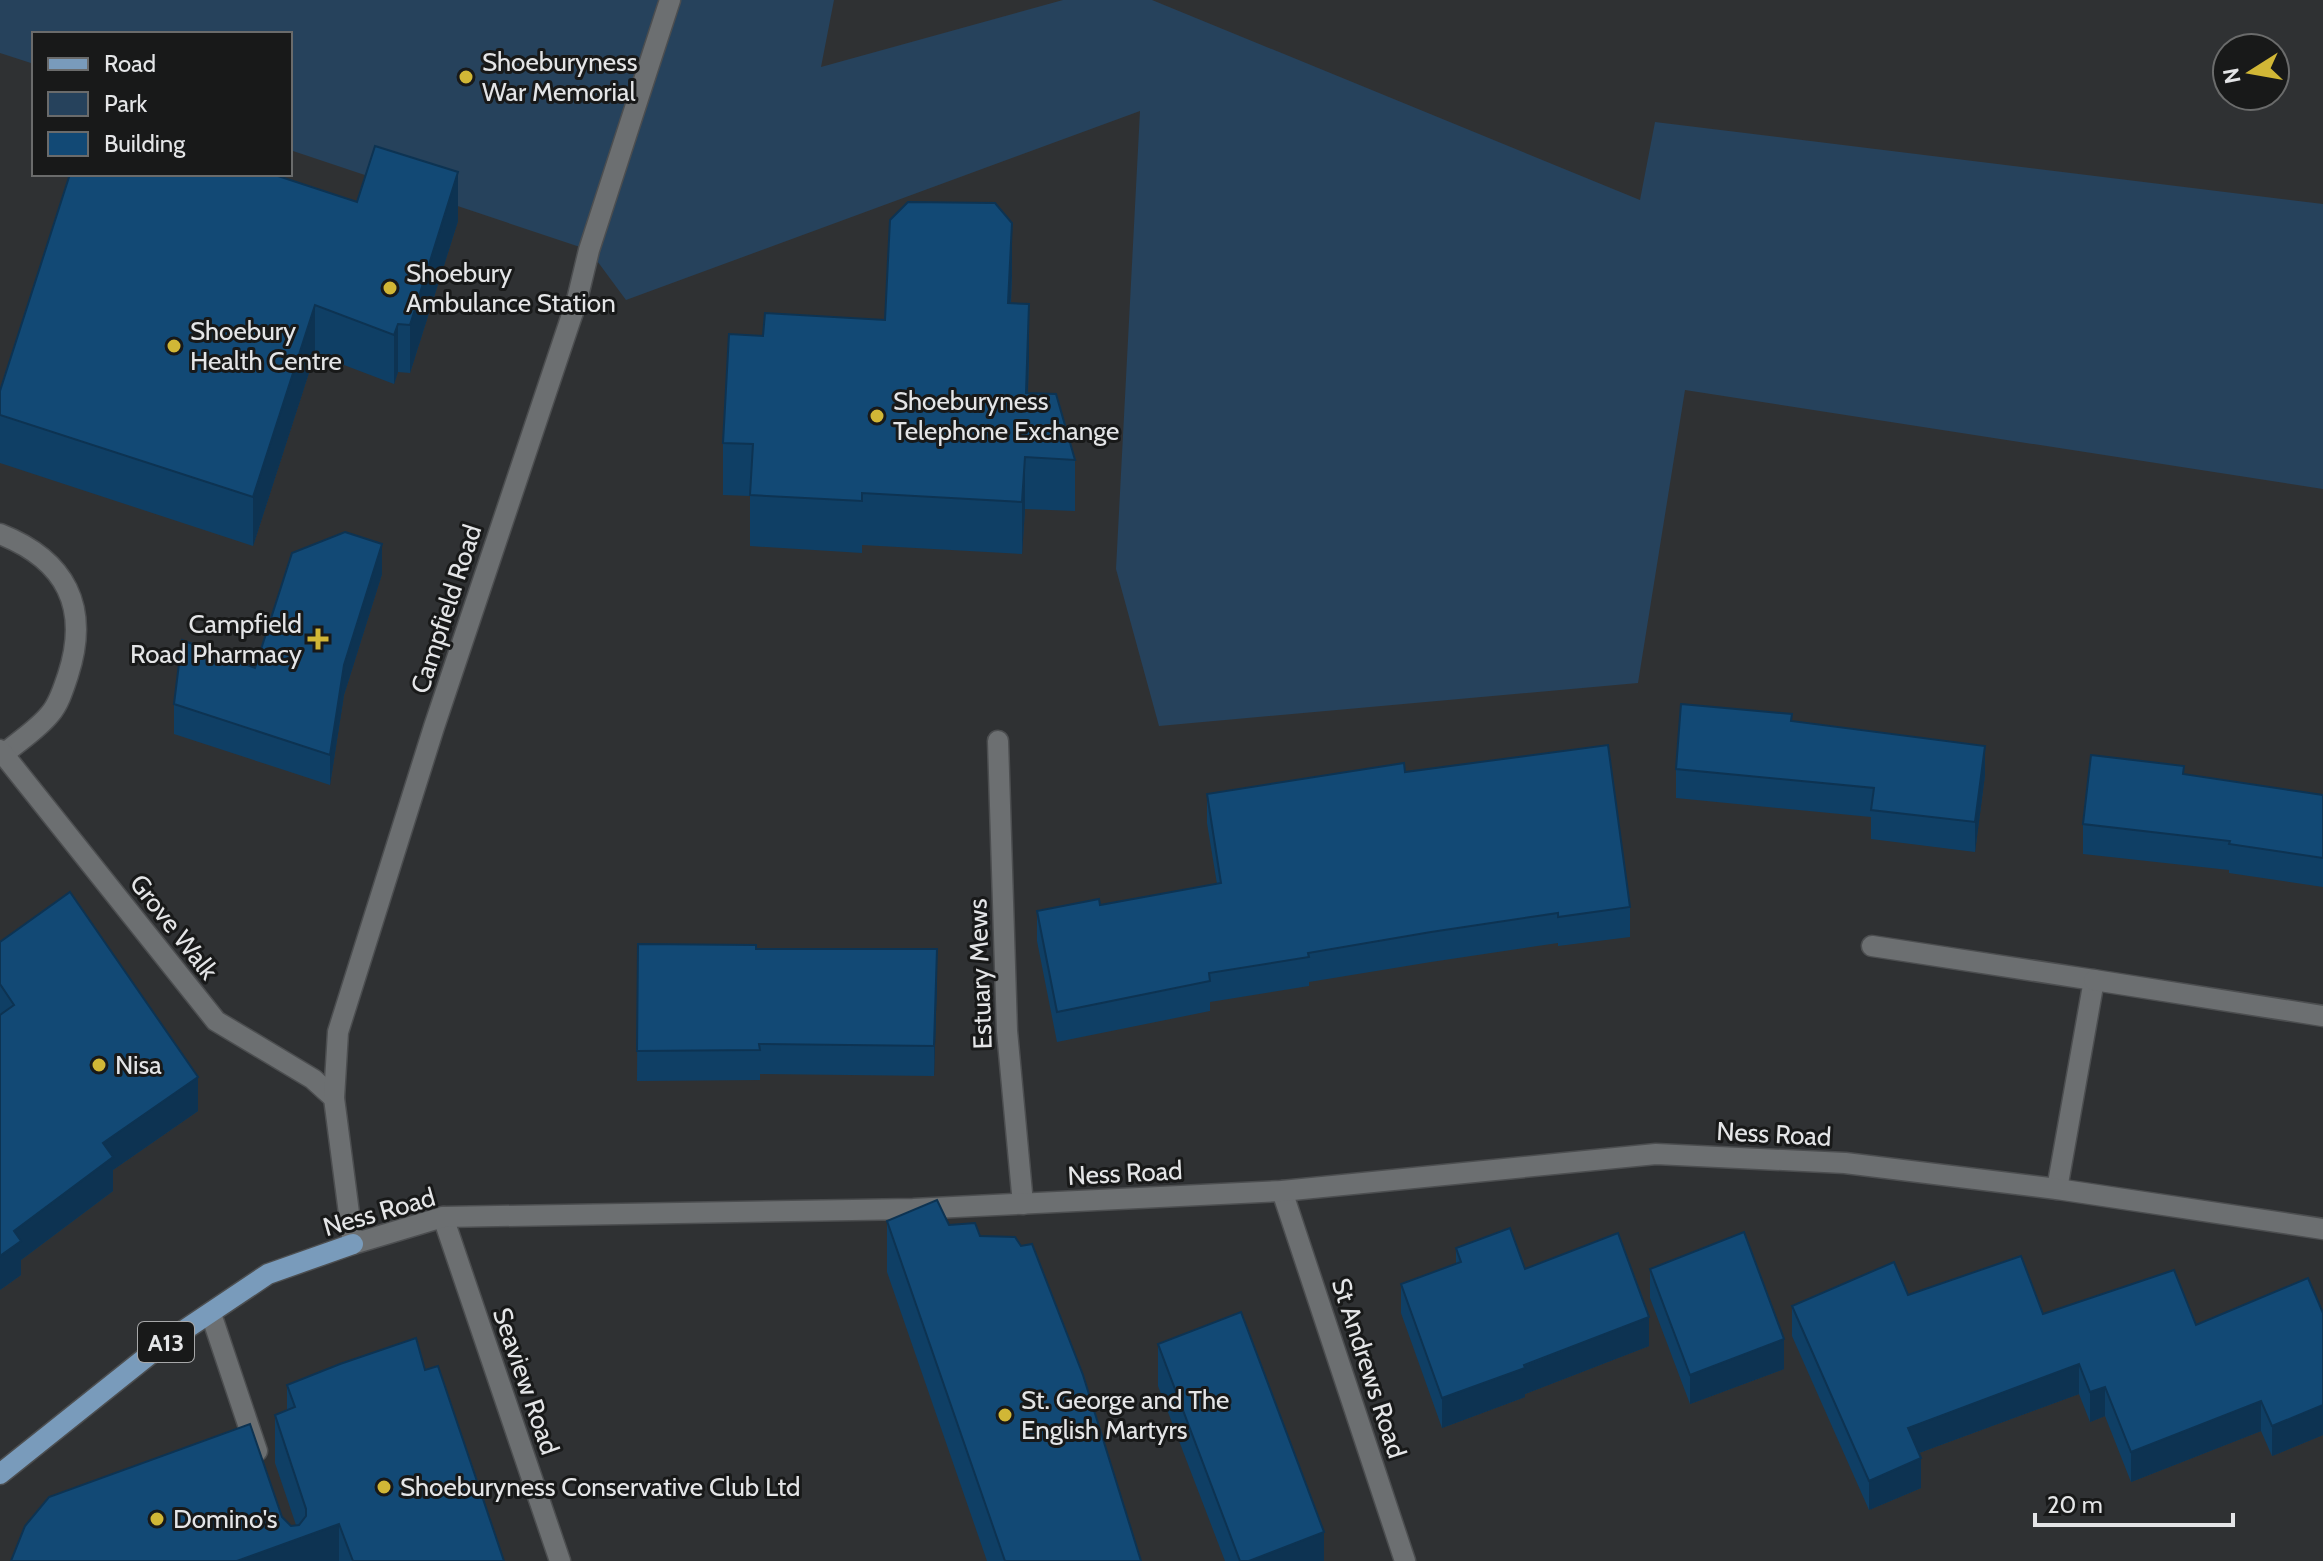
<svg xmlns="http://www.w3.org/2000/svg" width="2323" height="1561" font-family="Cabin,sans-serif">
  <rect width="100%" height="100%" fill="#2f3133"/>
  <path fill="#26425c" d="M0 0H834L821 67 1063 0H1152L1640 200 1655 122 2323 204V489L1685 390 1638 683 1159 726 1116 569 1140 111 626 300 589 250 290 150V34H34V64L0 53Z"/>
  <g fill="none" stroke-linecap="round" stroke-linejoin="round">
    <defs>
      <g id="lane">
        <path d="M0 534C66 560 90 607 68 675 64 687 59 704 50 714 38 729 19 741 4 754"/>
        <path d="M0 750 216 1021 313 1079 334 1098"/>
        <path d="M1872 946 2094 980 2057 1189"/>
        <path d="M2094 980 2323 1016"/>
        <path d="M211 1314 257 1451"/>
      </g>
      <g id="street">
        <path d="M998 741 1007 1031 1023 1204"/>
        <path d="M1282 1191 1405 1561"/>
        <path d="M443 1217 560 1561"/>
      </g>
      <path id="secondary" d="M670 0 589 250 577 300 434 727 338 1032 334 1098 353 1244 443 1217 913 1209 1282 1191 1656 1154 1845 1163 2057 1189 2323 1229"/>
      <path id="primary" d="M0 1474 159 1347 268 1274 353 1244"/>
    </defs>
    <use href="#lane" stroke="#4c4e50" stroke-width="23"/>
    <use href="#street" stroke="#4c4e50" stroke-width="23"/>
    <use href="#secondary" stroke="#4c4e50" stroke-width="23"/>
    <use href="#primary" stroke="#4c4e50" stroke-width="23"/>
    <use href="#lane" stroke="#6c6f71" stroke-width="20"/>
    <use href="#street" stroke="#6c6f71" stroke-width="20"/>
    <use href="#secondary" stroke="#6c6f71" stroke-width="20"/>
    <use href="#primary" stroke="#799bbb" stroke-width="20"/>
  </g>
  <g fill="#0f3f65">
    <path d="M357 202 458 221 410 373 398 372 394 384 315 354 253 546 0 463V391Z"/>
    <path d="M1012 275 1011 303 1029 356 1028 393 1075 460V511L1025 509 1022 554 862 545V553L750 546V496L723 495V443L763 336 885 320Z"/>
    <path d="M382 574 344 695 330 785 174 734V704L255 668Z"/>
    <path d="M1792 721 1985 775 1975 852 1871 839V817L1676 798V769Z"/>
    <path d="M1405 772 1630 907V937L1558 946V943L1431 962 1309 982V986L1210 1002V1011L1057 1042 1037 941V911L1100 905 1217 884 1207 823V794Z"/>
    <path d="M2184 774 2323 795V887L2229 873V870L2083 854V824Z"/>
    <path d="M0 942 198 1111 113 1170V1191L21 1260V1275L0 1290Z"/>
    <path d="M638 944 756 949 937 979 934 1076 760 1074V1080L637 1081Z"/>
    <path d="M887 1221 949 1225 1141 1561H987L887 1272Z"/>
    <path d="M1456 1248 1525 1269 1649 1346 1525 1394V1397L1442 1428 1401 1313V1284L1456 1264Z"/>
    <path d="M1650 1269 1784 1369 1690 1404 1650 1298Z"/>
    <path d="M1908 1295 2043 1314 2196 1325 2323 1313V1435L2272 1456 2261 1431 2131 1482 2105 1416 2090 1422 2079 1394 1919 1453 1921 1488 1869 1510 1792 1336V1306Z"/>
    <path d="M1158 1344 1324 1561H1225L1158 1386Z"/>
    <path d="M425 1370 504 1561H11L282 1517 291 1526 296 1525 275 1463V1415L287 1410V1385Z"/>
  </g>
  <g fill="#0d3352">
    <path d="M458 172V221L410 373V325Z"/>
    <path d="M1012 223V275L1008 355V303Z"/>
    <path d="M1029 304V356L1026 444V393Z"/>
    <path d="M315 305V354L253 546V497Z"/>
    <path d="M398 324V372L394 384V335Z"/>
    <path d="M1025 457V509L1022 554V502Z"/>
    <path d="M382 544V574L344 695 330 785V755L344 665Z"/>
    <path d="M1985 746V775L1975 852V822Z"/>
    <path d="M937 949V979L934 1076V1046Z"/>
    <path d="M198 1077V1111L113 1170V1191L21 1260V1275L0 1290V1256L14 1231 103 1143Z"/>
    <path d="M1649 1317V1346L1525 1394V1397L1442 1428V1398Z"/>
    <path d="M1784 1339V1369L1690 1404V1375Z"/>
    <path d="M2079 1364V1394L1908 1457V1428Z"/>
    <path d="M2105 1387V1416L2090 1422V1392Z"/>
    <path d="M2261 1401V1431L2131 1482V1452Z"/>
    <path d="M2323 1405V1435L2272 1456V1426Z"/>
    <path d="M1921 1458V1488L1869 1510V1481Z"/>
    <path d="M339 1524V1561H237Z"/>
    <path d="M1324 1532V1561H1249Z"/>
  </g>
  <g fill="#124975" stroke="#0d3352" stroke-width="2">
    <path d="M375 146 458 172 410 325 398 324 394 335 315 305 253 497 0 415V391L70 174H272L357 202Z"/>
    <path d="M908 202 995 203 1012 223 1008 303 1029 304 1026 393 1056 394 1075 460 1025 457 1022 502 862 493V501L750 495 753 444 723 443 729 334 763 336 765 313 885 320 890 220Z"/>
    <path d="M345 532 382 544 344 665 330 755 174 704 182 640 255 668 292 553Z"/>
    <path d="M1681 704 1792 714 1791 721 1985 746 1975 822 1871 810 1874 788 1676 769Z"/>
    <path d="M1608 745 1630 907 1558 917V913L1431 932 1308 953 1309 957 1209 973 1210 981 1057 1012 1037 911 1099 899 1100 905 1221 883 1207 794 1404 763 1405 772Z"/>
    <path d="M2091 755 2184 766 2183 774 2323 795V858L2229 844 2230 841 2083 824Z"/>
    <path d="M70 892 198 1077 103 1143 113 1157 14 1231 21 1241 0 1256V1015L14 1005 0 984V942Z"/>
    <path d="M638 944 756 945V949H937L934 1046 759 1044 760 1050 637 1051Z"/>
    <path d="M937 1200 949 1225 975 1223 980 1236 1015 1237 1021 1246 1032 1244 1083 1375 1141 1561H1005L887 1221Z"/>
    <path d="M1510 1228 1525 1269 1618 1233 1649 1317 1524 1365 1525 1368 1442 1398 1401 1284 1461 1262 1456 1248Z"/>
    <path d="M1744 1232 1784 1339 1690 1375 1650 1269Z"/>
    <path d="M2021 1256 2043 1314 2174 1270 2196 1325 2308 1278 2323 1313V1405L2272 1426 2261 1401 2131 1452 2105 1387 2090 1392 2079 1364 1908 1428 1921 1458 1869 1481 1792 1306 1894 1262 1908 1295Z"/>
    <path d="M1241 1312 1324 1532 1249 1561H1240L1158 1344Z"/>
    <path d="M416 1338 425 1370 438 1366 504 1561H353L339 1524 237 1561H11L25 1526 49 1497 250 1424 282 1517 291 1526 299 1525 306 1516V1509L275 1415 295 1407 287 1385 340 1364Z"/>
  </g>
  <g fill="#d1b736" stroke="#181919" stroke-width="3">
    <circle cx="466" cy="77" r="8"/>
    <circle cx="390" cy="288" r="8"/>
    <circle cx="174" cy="346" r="8"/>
    <circle cx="877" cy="416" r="8"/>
    <path d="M314 627h8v8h8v8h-8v8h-8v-8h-8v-8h8z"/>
    <circle cx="99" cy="1065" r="8"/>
    <circle cx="1005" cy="1415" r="8"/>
    <circle cx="384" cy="1487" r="8"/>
    <circle cx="157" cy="1519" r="8"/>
  </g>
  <g text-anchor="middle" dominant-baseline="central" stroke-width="6" stroke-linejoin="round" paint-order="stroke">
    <rect fill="#181919" stroke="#a7a8a9" stroke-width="2" x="138" y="1322" width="56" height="40" rx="6"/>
    <g font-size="24" font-weight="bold" fill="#e4e5e7">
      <text x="166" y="1342">A13</text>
    </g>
    <g font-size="26" fill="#e4e5e7" stroke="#181919" text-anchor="start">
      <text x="482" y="62">Shoeburyness<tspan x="482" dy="30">War Memorial</tspan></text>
      <text x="406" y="273">Shoebury<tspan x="406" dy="30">Ambulance Station</tspan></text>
      <text x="190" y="331">Shoebury<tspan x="190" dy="30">Health Centre</tspan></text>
      <text x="893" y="401">Shoeburyness<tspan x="893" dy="30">Telephone Exchange</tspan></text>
      <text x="302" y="624" text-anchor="end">Campfield<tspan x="302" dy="30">Road Pharmacy</tspan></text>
      <text x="115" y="1065">Nisa</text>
      <text x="1021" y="1400">St. George and The<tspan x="1021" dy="30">English Martyrs</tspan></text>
      <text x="400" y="1487">Shoeburyness Conservative Club Ltd</text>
      <text x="173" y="1519">Domino's</text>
    </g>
    <g font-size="26" fill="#e4e5e7" stroke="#181919">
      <text transform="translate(446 609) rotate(-72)">Campfield Road</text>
      <text transform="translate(174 927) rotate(52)">Grove Walk</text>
      <text transform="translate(980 974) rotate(-92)">Estuary Mews</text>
      <text transform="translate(1774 1134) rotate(3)">Ness Road</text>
      <text transform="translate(1125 1173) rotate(-3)">Ness Road</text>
      <text transform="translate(379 1212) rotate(-16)">Ness Road</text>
      <text transform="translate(1369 1368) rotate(72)">St Andrews Road</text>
      <text transform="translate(526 1381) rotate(71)">Seaview Road</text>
    </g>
  </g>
  <rect x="32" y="32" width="260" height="144" fill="#181919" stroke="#6a6b6b" stroke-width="2"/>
  <rect x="48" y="58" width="40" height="12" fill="#799bbb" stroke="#6a6b6b" stroke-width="2"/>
  <text x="104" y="72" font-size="24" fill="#e4e5e7">Road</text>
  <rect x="48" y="92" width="40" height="24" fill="#26425c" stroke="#6a6b6b" stroke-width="2"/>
  <text x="104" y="112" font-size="24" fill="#e4e5e7">Park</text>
  <rect x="48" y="132" width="40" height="24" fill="#124975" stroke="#6a6b6b" stroke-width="2"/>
  <text x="104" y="152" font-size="24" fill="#e4e5e7">Building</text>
  <g transform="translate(2251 72) rotate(259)"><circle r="38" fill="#181919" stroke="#6a6b6b" stroke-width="2"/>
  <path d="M0-6L14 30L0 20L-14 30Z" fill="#d1b736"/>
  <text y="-12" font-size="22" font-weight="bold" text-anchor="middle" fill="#e4e5e7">N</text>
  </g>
  <path d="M2035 1513v12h198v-12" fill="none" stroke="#e4e5e7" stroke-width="4"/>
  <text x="2047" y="1513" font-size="24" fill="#e4e5e7" stroke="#181919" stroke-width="6" paint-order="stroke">20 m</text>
</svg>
